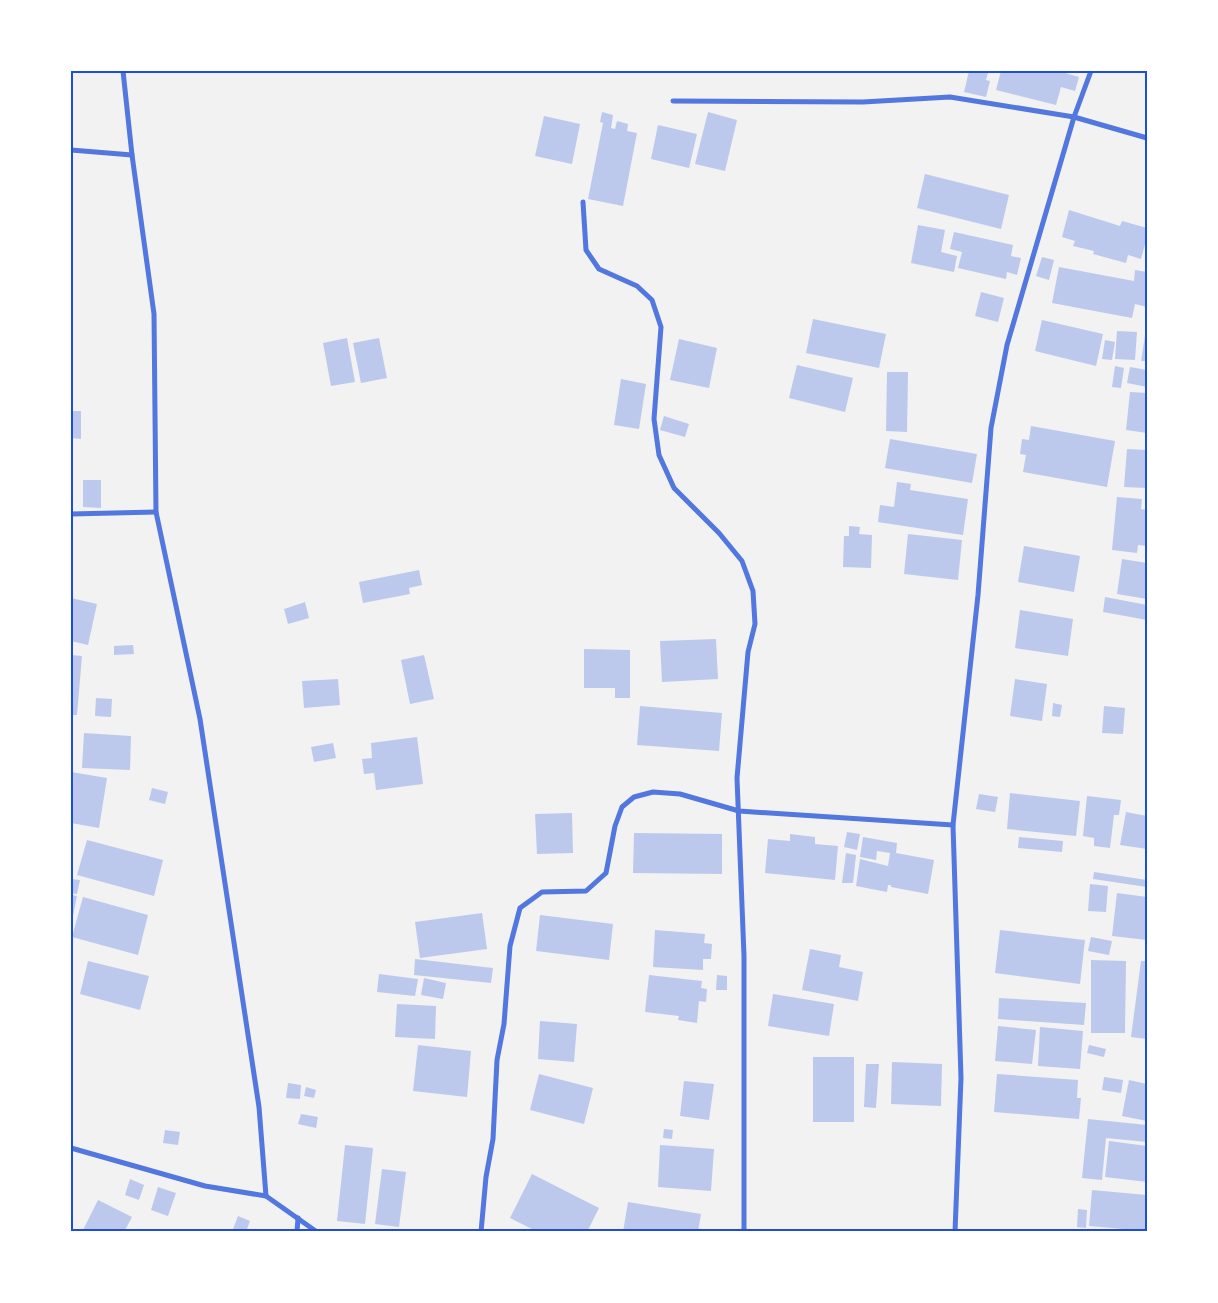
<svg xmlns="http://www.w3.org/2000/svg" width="1218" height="1303" font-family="Cabin,sans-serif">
  <rect width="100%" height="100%" fill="#f2f2f2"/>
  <g fill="#bdc9ec">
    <path d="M969 71H992L991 73H988L986 80 990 81 986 97 964 92Z"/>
    <path d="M1001 71H1065V73L1079 77 1075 91 1061 87 1056 105 996 90Z"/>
    <path d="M602 112 613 115 611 128 615 129 617 121 628 124 627 131 637 133 623 206 588 199 603 123 600 122Z"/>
    <path d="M708 112 737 120 725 171 695 164Z"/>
    <path d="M544 116 580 124 572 164 535 156Z"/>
    <path d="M658 125 697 134 689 168 651 159Z"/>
    <path d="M925 174 1009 195 1001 229 917 208Z"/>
    <path d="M1069 210 1120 226 1122 221 1147 228V237L1141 259 1128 255 1126 263 1093 254 1094 251 1073 246 1075 241 1062 237Z"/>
    <path d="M918 225 945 230 941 252 957 256 954 272 911 263Z"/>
    <path d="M954 232 1013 245 1011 256 1021 258 1017 275 1007 272 1006 279 958 268 962 252 950 249Z"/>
    <path d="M1042 257 1054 260 1049 280 1036 276Z"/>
    <path d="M1059 267 1134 281 1135 270 1147 272V307L1135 304 1132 318 1052 303Z"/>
    <path d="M981 292 1004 298 998 322 975 316Z"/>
    <path d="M813 319 886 334 879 368 806 353Z"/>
    <path d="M1042 320 1103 334 1096 366 1035 351Z"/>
    <path d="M1146 329H1147V361H1141Z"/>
    <path d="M1117 331 1137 332 1135 360 1115 359Z"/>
    <path d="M347 338 355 382 331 386 323 343Z"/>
    <path d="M379 338 387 378 361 383 353 343Z"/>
    <path d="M679 339 717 348 709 388 670 380Z"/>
    <path d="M1105 340 1115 342 1112 360 1102 359Z"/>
    <path d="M797 365 853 378 845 412 789 398Z"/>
    <path d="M1115 366 1124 368 1121 388 1112 387Z"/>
    <path d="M1130 367 1147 370V387L1127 383Z"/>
    <path d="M887 372H908L907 432 886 431Z"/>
    <path d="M621 379 646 384 639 429 614 425Z"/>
    <path d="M1130 392 1147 393V433L1126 430Z"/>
    <path d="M71 411H81V439L71 438Z"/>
    <path d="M664 416 689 424 685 437 660 430Z"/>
    <path d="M1031 426 1115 441 1107 487 1023 472 1026 455 1020 454 1022 439 1029 440Z"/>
    <path d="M890 439 977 454 972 483 885 468Z"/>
    <path d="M1127 449 1147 450V488L1124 487Z"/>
    <path d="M83 480H101V508L83 507Z"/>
    <path d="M897 482 911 484 910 490 968 499 963 535 878 522 880 505 894 507Z"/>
    <path d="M1117 497 1142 499 1141 509 1147 510V546L1138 545 1137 553 1112 550Z"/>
    <path d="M849 526 860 527 859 534 872 535 871 568 843 567 844 536H849Z"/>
    <path d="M908 534 962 540 958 580 904 574Z"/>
    <path d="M1024 546 1080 556 1074 592 1018 582Z"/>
    <path d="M1122 559 1147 563V599L1117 594Z"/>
    <path d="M419 570 422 585 409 588 410 594 363 603 359 582Z"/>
    <path d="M1105 597 1147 605V620L1103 612Z"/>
    <path d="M71 598 97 604 88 645 71 641Z"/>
    <path d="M305 602 309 618 288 624 284 609Z"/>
    <path d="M1020 610 1073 619 1068 656 1015 648Z"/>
    <path d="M716 639 718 679 662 682 660 641Z"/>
    <path d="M133 645 134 654 114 655V646Z"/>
    <path d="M584 649 630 650V698H615V688H584Z"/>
    <path d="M71 655 82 656 77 715H71Z"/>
    <path d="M424 655 434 699 410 704 401 660Z"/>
    <path d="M338 679 340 705 304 708 302 681Z"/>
    <path d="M1015 679 1047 684 1042 721 1010 716Z"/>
    <path d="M96 698 112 699 111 717 95 716Z"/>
    <path d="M1053 703 1062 705 1060 717 1052 716Z"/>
    <path d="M640 706 722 713 719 751 637 745Z"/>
    <path d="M1104 706 1125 708 1123 734 1102 733Z"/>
    <path d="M84 733 131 736 130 770 82 768Z"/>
    <path d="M417 737 423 784 376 790 374 773 364 774 362 759 372 758 371 743Z"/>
    <path d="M333 743 336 758 314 762 311 747Z"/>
    <path d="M71 772 107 778 99 828 71 823Z"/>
    <path d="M152 788 168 792 165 804 149 800Z"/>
    <path d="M1010 793 1080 801 1076 836 1007 829Z"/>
    <path d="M979 794 998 797 995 812 976 809Z"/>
    <path d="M1087 796 1121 800 1119 815H1114L1110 848 1094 846V838L1083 836Z"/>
    <path d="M1126 812 1147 816V849L1120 845Z"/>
    <path d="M572 813 573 853 537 854 535 814Z"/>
    <path d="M847 832 860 834 857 850 844 847Z"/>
    <path d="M634 833 722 834V874L633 873Z"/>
    <path d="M790 834 815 837V844L838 846 835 880 765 873 768 839 790 841Z"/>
    <path d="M863 837 897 843 896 853 934 860 928 894 891 887V885H888L887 892 856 886 860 859 888 866 890 853 877 851 876 860 860 857Z"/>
    <path d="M1019 837 1063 841 1062 852 1018 848Z"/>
    <path d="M87 840 163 860 154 896 77 875Z"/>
    <path d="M846 853 856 855 853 883H842Z"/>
    <path d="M1094 872 1147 880V887L1093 879Z"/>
    <path d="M71 879 80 880 77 894 71 893Z"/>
    <path d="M1090 884 1108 886 1106 912 1088 911Z"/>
    <path d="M1117 893 1147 897V940L1112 936Z"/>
    <path d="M71 895 77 896 72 921H71Z"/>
    <path d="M83 897 148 915 138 955 72 937Z"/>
    <path d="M482 913 487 949 420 958 415 922Z"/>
    <path d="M540 915 613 924 609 960 536 951Z"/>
    <path d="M655 930 705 934 704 943 712 944 711 959H703V970L653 967Z"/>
    <path d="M1000 930 1085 940 1080 984 995 973Z"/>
    <path d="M1091 937 1112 941 1109 955 1088 951Z"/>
    <path d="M810 949 841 955 839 967 863 972 858 1001 802 990Z"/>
    <path d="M415 959 493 968 491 983 414 975Z"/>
    <path d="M1091 960 1126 961 1125 1033H1091Z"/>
    <path d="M88 961 149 976 140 1010 80 994Z"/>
    <path d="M1141 961H1147V1039L1131 1037Z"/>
    <path d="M379 974 418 979 415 996 377 992Z"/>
    <path d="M649 975 702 981 701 988 707 989 706 1002 699 1001 697 1023 678 1020 679 1016 645 1012Z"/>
    <path d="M717 975 727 976V990H716Z"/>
    <path d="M424 978 446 983 443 999 421 995Z"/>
    <path d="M773 994 834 1004 829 1036 768 1026Z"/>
    <path d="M999 998 1086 1003 1084 1025 998 1019Z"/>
    <path d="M397 1004 436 1006 435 1039 395 1037Z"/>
    <path d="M540 1021 577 1024 574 1062 538 1059Z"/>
    <path d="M998 1026 1036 1030 1032 1064 995 1061Z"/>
    <path d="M1040 1027 1083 1031 1080 1069 1038 1066Z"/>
    <path d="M418 1045 471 1051 467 1097 413 1091Z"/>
    <path d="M1089 1045 1106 1049 1104 1057 1087 1053Z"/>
    <rect x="813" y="1057" width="41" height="65"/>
    <path d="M892 1062 942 1064 941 1106 891 1104Z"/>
    <path d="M866 1064H879L876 1108 864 1107Z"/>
    <path d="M539 1074 593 1088 584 1124 530 1110Z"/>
    <path d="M997 1074 1078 1080 1077 1098H1081L1079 1119 994 1112Z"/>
    <path d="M1104 1077 1123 1080 1121 1093 1102 1090Z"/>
    <path d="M1129 1080 1147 1084V1121L1122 1116Z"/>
    <path d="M684 1081 714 1084 709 1120 680 1116Z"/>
    <path d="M288 1083 301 1085 300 1099 286 1098Z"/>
    <path d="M306 1087 316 1090 314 1098 304 1096Z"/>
    <path d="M301 1114 318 1117 316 1128 298 1124Z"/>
    <path d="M1088 1119 1147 1125V1142L1106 1138 1102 1180 1082 1178Z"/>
    <path d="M664 1129 673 1130 672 1139 663 1138Z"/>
    <path d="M165 1130 180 1132 178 1145 163 1143Z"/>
    <path d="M1109 1141 1147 1146V1182L1105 1177Z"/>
    <path d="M345 1145 373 1148 365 1224 337 1221Z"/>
    <path d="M660 1145 714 1149 711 1191 658 1187Z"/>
    <path d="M382 1169 406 1172 399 1227 375 1224Z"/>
    <path d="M532 1174 599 1208 587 1232H538L510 1218Z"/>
    <path d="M130 1179 144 1185 139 1200 125 1195Z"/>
    <path d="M158 1187 176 1193 168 1216 151 1210Z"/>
    <path d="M1092 1190 1147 1195V1231L1089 1226Z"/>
    <path d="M98 1200 132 1217 124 1232H82Z"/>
    <path d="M628 1202 701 1214 698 1232H623Z"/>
    <path d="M1078 1209 1087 1210 1086 1228 1077 1227Z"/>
    <path d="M238 1216 250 1221 246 1232H232Z"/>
  </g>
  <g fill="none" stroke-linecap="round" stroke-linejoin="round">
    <g stroke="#5277de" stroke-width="5">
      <path d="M123 71 132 155 154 314 156 512 200 719 259 1107 266 1196"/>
      <path d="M673 101 863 102 950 97 1074 117 1147 138"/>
      <path d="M71 150 132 155"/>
      <path d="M583 202 586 250 599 269 637 286 652 300 661 327 654 419 659 455 674 488 719 533 742 561 753 591 755 624 748 652 737 778 744 956V1232"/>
      <path d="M71 514 156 512"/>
      <path d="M71 1148 205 1186 266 1196 317 1232"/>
      <path d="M297 1232 298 1218"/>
      <path d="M481 1232 486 1177 493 1139 497 1060 504 1024 510 946 520 908 542 892 586 891 606 873 615 826 622 807 634 797 653 792 680 794 739 811 953 825"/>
      <path d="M955 1232 961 1078 953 825 978 595 991 428 1007 345 1074 117 1091 71"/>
    </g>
  </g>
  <rect width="1218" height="1303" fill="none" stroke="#ffffff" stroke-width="145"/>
  <rect x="72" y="72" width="1074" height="1158" fill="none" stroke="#1d4ed8" stroke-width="2"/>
</svg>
